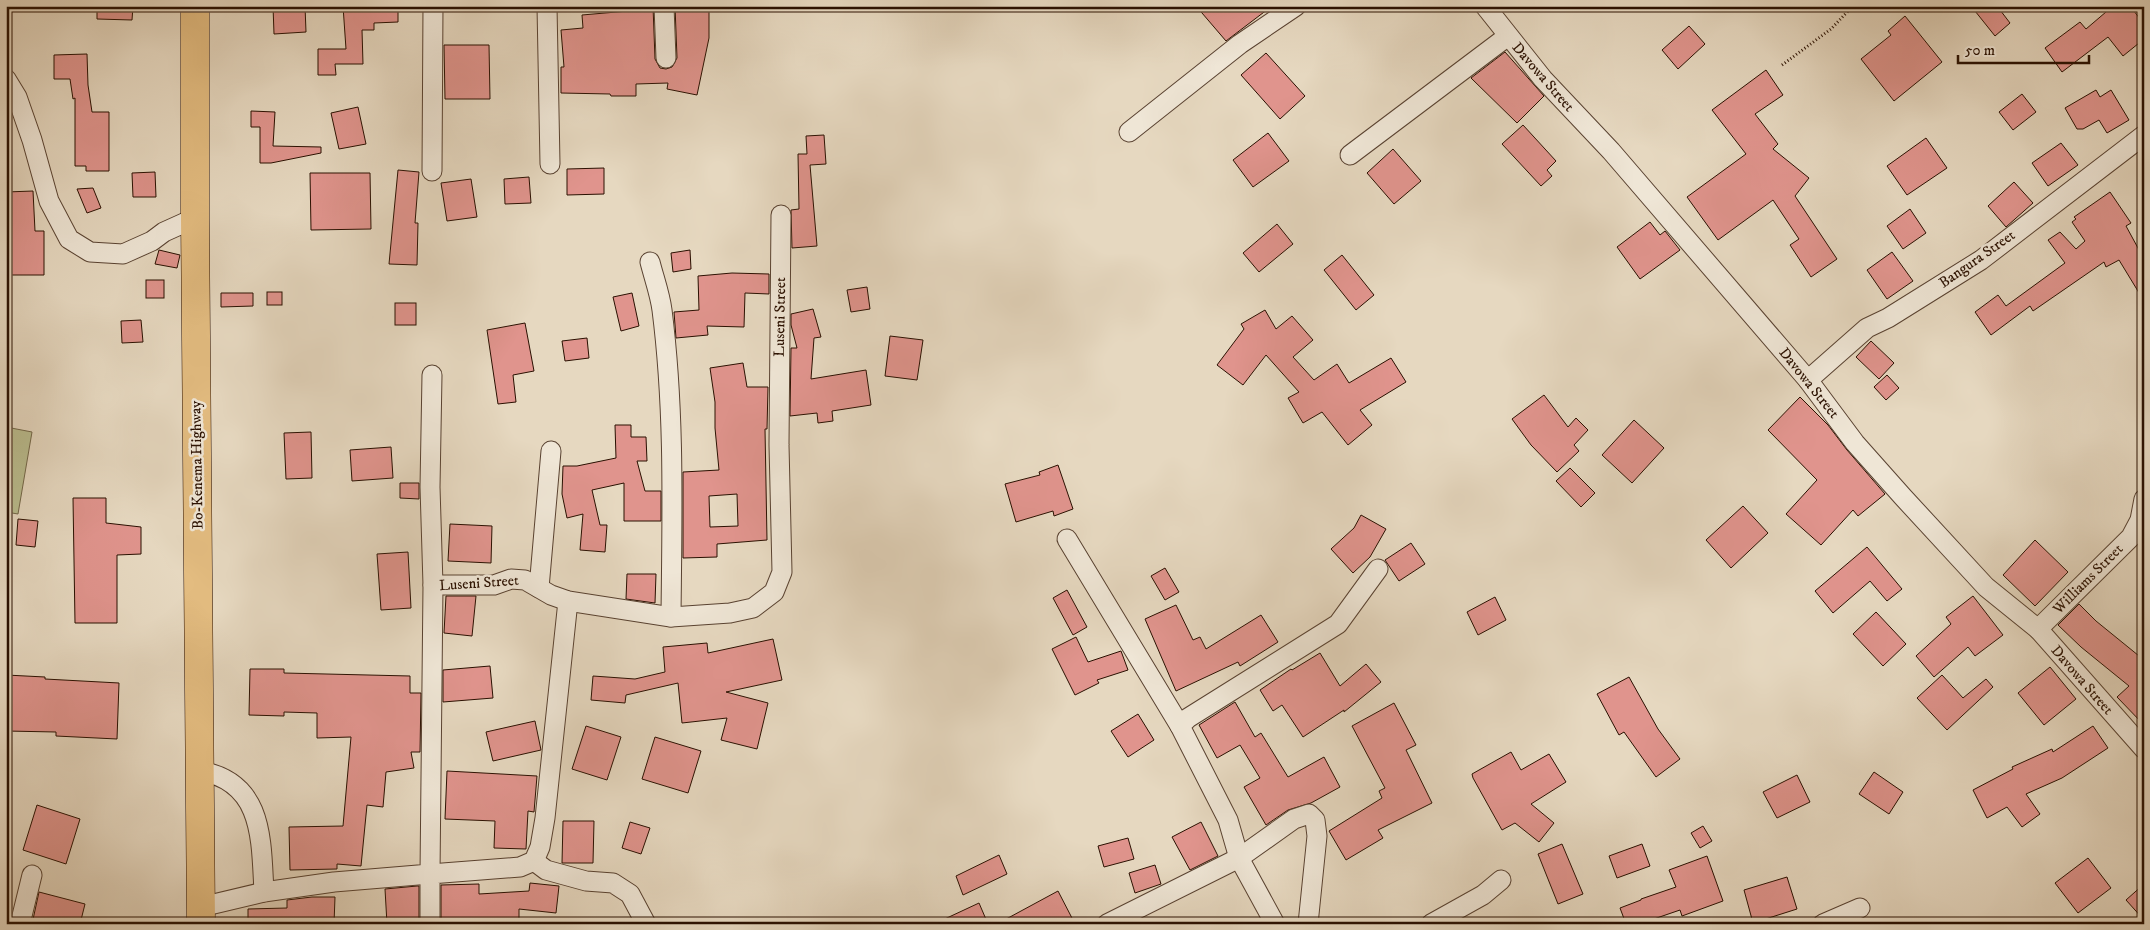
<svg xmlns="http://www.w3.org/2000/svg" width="2150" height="930" font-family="'IM FELL DW Pica',serif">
  <rect width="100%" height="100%" fill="#e6d8c0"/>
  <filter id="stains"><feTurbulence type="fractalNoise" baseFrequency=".004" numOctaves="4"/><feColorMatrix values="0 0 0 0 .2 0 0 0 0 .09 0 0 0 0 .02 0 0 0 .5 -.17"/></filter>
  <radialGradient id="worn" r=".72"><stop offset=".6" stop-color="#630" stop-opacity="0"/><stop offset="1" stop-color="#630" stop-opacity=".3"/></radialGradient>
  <path fill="#babd8f" stroke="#726648" d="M6 427 32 432 18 514 6 512Z"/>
  <g fill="#e0948d" stroke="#2a1001" fill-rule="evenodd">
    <path d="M97 6H133L132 20 97 19Z"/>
    <path d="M273 6H305L306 32 274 34Z"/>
    <path d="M343 6H398V22L374 23V30H362L363 64H335L336 75H318V49H346Z"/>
    <path d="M628 6H653L655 59 660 68 666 69 672 67 677 58 675 6H709V38L697 95 667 89 668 83 636 84V96H611L610 94 561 93V67H564L561 30 583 28 582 15 628 11Z"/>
    <path d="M1196 6H1272L1226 41Z"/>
    <path d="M1971 6H1997L2010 23 1995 36Z"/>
    <path d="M2113 6H2130L2144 24V39L2123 56 2108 37 2062 72 2045 48 2080 22 2086 29Z"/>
    <path d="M1905 16 1942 62 1894 101 1861 59 1891 35 1888 31Z"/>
    <path d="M1689 26 1705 44 1678 69 1662 50Z"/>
    <path d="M444 45H489L490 99H445Z"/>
    <path d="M1505 52 1544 96 1517 123 1471 78Z"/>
    <path d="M1266 53 1305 96 1280 119 1241 75Z"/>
    <path d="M87 54 88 85 92 112H109V171H86V166H75V98L73 99 70 79H54V55Z"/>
    <path d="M1766 70 1783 95 1755 114 1778 144 1773 149 1809 178 1795 196 1837 259 1811 277 1790 245 1799 239 1773 200 1718 240 1687 197 1746 154 1712 110Z"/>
    <path d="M2096 90 2100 97 2111 90 2129 120 2107 133 2099 120 2083 129H2077L2065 108Z"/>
    <path d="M2022 94 2036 112 2013 130 1999 112Z"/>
    <path d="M358 107 366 144 339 149 331 113Z"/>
    <path d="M251 111 275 112 273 146 321 147V153L271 163H260V127H251Z"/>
    <path d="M1523 125 1556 161 1547 170 1552 176 1541 186 1502 144Z"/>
    <path d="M1268 133 1289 161 1253 187 1233 160Z"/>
    <path d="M824 135 826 164 810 165 817 246 792 248 791 210 799 209 798 154H807L806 136Z"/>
    <path d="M1926 138 1947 168 1907 195 1887 166Z"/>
    <path d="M2061 143 2078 165 2048 186 2032 163Z"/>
    <path d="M1393 149 1421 181 1394 204 1367 173Z"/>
    <path d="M604 168V194L567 195V169Z"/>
    <path d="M398 170 419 172 415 223H418L417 265 389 264Z"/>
    <path d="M155 172 156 197H133L132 173Z"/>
    <path d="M310 173H370L371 229 311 230Z"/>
    <path d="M529 177 531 203 505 204 504 179Z"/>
    <path d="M471 179 477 217 447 221 441 183Z"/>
    <path d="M2014 182 2033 203 2006 227 1988 206Z"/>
    <path d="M93 188 101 208 87 213 77 189Z"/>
    <path d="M33 191 35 231H44V275H6V192Z"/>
    <path d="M2110 192 2131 223 2126 226 2144 259V301L2119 260 2106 267 2104 262 2033 311 2030 306 1991 335 1975 312 1998 295 2006 306 2065 263 2048 240 2060 232 2076 249 2085 241 2072 222 2076 219 2074 217Z"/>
    <path d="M1910 209 1926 233 1903 249 1887 226Z"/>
    <path d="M1650 222 1660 235 1665 231 1680 250 1640 279 1617 247Z"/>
    <path d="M1277 224 1293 244 1259 272 1243 253Z"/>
    <path d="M159 250 180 255 177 268 155 264Z"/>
    <path d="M690 250 691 269 673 272 671 253Z"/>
    <path d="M1892 252 1913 281 1887 299 1867 270Z"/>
    <path d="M1342 255 1374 295 1356 310 1324 270Z"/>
    <path d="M732 273 769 274V294L745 293 744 327 707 326 708 335 676 338 674 312 699 310 698 276Z"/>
    <rect x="146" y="280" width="18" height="18"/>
    <path d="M867 287 870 309 851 312 847 290Z"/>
    <rect x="267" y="292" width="15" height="13"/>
    <path d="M221 293H253V306L221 307Z"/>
    <path d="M632 293 639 326 621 331 613 297Z"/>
    <rect x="395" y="303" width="21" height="22"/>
    <path d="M813 309 821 337 814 338 811 379 866 370 871 405 832 411 833 421 818 423 817 413 790 416 791 348H797L791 325V314Z"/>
    <path d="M1265 310 1276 329 1292 316 1313 340 1293 357 1314 380 1337 364 1349 383 1391 358 1406 382 1360 410 1372 425 1348 445 1322 412 1303 423 1288 398 1299 392 1266 355 1243 385 1217 365 1244 329 1241 324Z"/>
    <path d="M141 320 143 342 122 343 121 321Z"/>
    <path d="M525 323 534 371 513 375 516 402 498 404 487 330Z"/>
    <path d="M890 336 923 340 917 380 885 376Z"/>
    <path d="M587 338 589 358 565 361 562 341Z"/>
    <path d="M1871 341 1894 363 1879 379 1856 357Z"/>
    <path d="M743 363 747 387H768L767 429H765L767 540 717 544V557L683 558V472L719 470 715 428V402L710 368ZM737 494 738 526 710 527 709 496Z"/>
    <path d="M1887 375 1899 388 1886 400 1874 387Z"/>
    <path d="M1544 395 1568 427 1576 418 1588 430 1574 445 1579 451 1557 472 1531 445 1512 419Z"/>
    <path d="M1800 397 1828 425 1847 450 1885 494 1858 516 1853 510 1821 545 1786 514 1817 480 1768 430Z"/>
    <path d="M1634 420 1664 448 1632 483 1602 455Z"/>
    <path d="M615 425H631V437H646L647 461H637L645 491H661V521H624V483L592 490 600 525H607L605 552 580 550 583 514 567 518 562 494 563 466H577L616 458Z"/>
    <path d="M311 432 312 478 286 479 284 433Z"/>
    <path d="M391 447 393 478 352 481 350 450Z"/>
    <path d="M1058 465 1073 509 1054 516 1053 511 1016 522 1005 484 1040 475 1039 472Z"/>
    <path d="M1570 468 1595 493 1581 507 1556 481Z"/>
    <path d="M400 483H419V499L400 498Z"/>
    <path d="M73 498H106V523L141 527V554L117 555V623H75Z"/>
    <path d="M1743 506 1768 533 1731 568 1706 540Z"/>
    <path d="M1361 515 1386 529 1370 557 1353 573 1331 549 1354 528Z"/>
    <path d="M18 519 38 521 35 547 16 545Z"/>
    <path d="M450 524 492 526 491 563 448 561Z"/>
    <path d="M2035 540 2068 572 2035 606 2003 575Z"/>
    <path d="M1411 543 1425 564 1399 581 1385 560Z"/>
    <path d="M1867 547 1902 589 1887 601 1870 581 1833 613 1815 591Z"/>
    <path d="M408 552 411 608 381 610 377 554Z"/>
    <path d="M1165 568 1179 592 1165 600 1151 576Z"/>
    <path d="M627 574H656L655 603 626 599Z"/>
    <path d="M1067 590 1087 627 1073 635 1053 598Z"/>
    <path d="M446 596H476L472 636 444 633Z"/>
    <path d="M1973 596 2003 635 1975 656 1968 647 1934 677 1916 656 1951 624 1946 617Z"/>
    <path d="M1495 597 1506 620 1478 635 1467 612Z"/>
    <path d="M2079 604 2096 621 2144 660V725L2117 697 2129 686 2081 647 2058 625Z"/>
    <path d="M1176 605 1193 640 1200 637 1206 649 1261 615 1278 642 1240 666 1238 662 1176 691 1145 619Z"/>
    <path d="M1876 612 1906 644 1883 666 1853 634Z"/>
    <path d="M1076 637 1088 662 1121 651 1128 670 1097 680 1099 683 1075 695 1052 649Z"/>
    <path d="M773 639 782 680 726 692 768 703 757 749 721 740 727 718 682 723 678 683 626 695 625 703 591 700 593 676 635 679 665 672 663 647 707 643 708 653Z"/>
    <path d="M1320 653 1340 686 1366 664 1381 682 1344 712V710L1303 737 1282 705 1273 711 1260 690 1291 669 1292 670Z"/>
    <path d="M490 666 493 698 443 702V670Z"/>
    <path d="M2050 667 2076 699 2044 725 2018 693Z"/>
    <path d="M250 669H284V673L410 676V693H421L420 752H411L414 768 386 772 383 807 367 805 361 866 337 864V869L290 870 289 827 343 826 351 737 317 738V713L284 712V716L249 715Z"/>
    <path d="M6 675 45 677V679L119 683 117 739 56 736V732L6 731Z"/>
    <path d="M1942 675 1963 698 1986 679 1993 687 1947 730 1917 698Z"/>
    <path d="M1629 677 1658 729 1680 759 1656 777 1624 732 1619 735 1597 694Z"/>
    <path d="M1235 702 1255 737 1261 733 1288 777 1324 757 1340 787 1311 803 1288 810 1266 825 1244 787 1260 778 1240 745 1217 758 1199 725Z"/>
    <path d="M1394 703 1416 745 1406 750 1432 803 1378 830 1383 838 1346 860 1329 831 1382 798 1379 791 1385 788 1352 726Z"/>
    <path d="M1138 714 1154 740 1128 757 1111 731Z"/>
    <path d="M535 721 541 750 493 761 486 732Z"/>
    <path d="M586 726 621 737 607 780 572 769Z"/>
    <path d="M2093 726 2108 748 2062 778 2026 794 2040 814 2022 827 2007 807 1987 818 1973 790 2013 769 2012 767 2052 749 2053 752Z"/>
    <path d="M655 737 701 751 688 793 642 779Z"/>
    <path d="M1511 752 1521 770 1549 754 1566 782 1531 804 1554 823 1539 842 1515 823 1502 830 1473 778 1472 774Z"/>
    <path d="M447 771 537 776 534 812 528 811 526 849 494 848 495 821 445 819Z"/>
    <path d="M1874 772 1903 792 1889 814 1859 794Z"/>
    <path d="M1797 775 1810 802 1777 818 1763 792Z"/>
    <path d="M37 805 80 819 66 864 23 850Z"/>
    <path d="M563 821H594L593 863H562Z"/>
    <path d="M630 822 650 828 641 854 622 848Z"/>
    <path d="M1201 822 1218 856 1190 870 1172 837Z"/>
    <path d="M1703 826 1712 841 1700 848 1691 833Z"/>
    <path d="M1128 838 1134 859 1104 867 1098 846Z"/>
    <path d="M1562 844 1583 894 1558 904 1538 854Z"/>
    <path d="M1642 844 1650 866 1617 878 1609 856Z"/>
    <path d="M999 855 1007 874 963 895 956 876Z"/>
    <path d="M1707 856 1723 901 1682 916 1680 910 1648 921 1647 919 1634 924H1626L1620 908 1641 900V899L1676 887 1669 870Z"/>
    <path d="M2088 858 2111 888 2078 913 2055 883Z"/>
    <path d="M1155 865 1161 884 1135 893 1129 873Z"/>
    <path d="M1787 877 1797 909 1753 923 1744 890Z"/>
    <path d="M530 883 559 886 556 913 519 909V921L441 922V885L479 884V894L529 891Z"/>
    <path d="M2144 884V920L2126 900Z"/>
    <path d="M417 886H419V924H387L385 889Z"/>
    <path d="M1058 891 1073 920 1065 924H997Z"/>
    <path d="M39 892 85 904 80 924H32Z"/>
    <path d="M312 897H335L334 924H248V909L287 908V900Z"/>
    <path d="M979 903 988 924H934Z"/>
  </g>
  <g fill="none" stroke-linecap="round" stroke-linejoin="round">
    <defs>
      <g id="minor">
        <path d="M547 6 550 164"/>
        <path d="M664 6 666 58"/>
        <path d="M1485 6 1543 79 1611 151 1808 380 1855 443 1903 497 1986 587 2038 629 2144 749"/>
        <path d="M6 79 17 97 32 140 49 201 69 239 90 252 123 254 152 241 164 232 195 218"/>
        <path d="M1129 132 1240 44 1296 6"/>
        <path d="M1350 155 1508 36"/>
        <path d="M432 171 433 6"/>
        <path d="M650 262C654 278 660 294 662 310 675 412 672 515 671 617"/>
        <path d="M432 375 430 487 433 585"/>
        <path d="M1808 380 1867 328 1888 318 1981 260 2144 135"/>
        <path d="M1067 539 1180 726"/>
        <path d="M539 588 551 451"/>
        <path d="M2038 629 2131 537 2140 520 2144 499"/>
        <path d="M200 771C264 782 261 840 264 892"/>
        <path d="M534 861 546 870 586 881 613 883 630 894 646 924"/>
        <path d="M201 907 264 892 334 882 430 874 433 585H494L511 579 525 580 551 595 568 601 671 617 730 613 753 608 774 592 782 572 779 445 781 215"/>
        <path d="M20 924 32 875"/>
        <path d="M430 924V874L520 867 534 861 540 847 545 818 568 601"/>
        <path d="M1107 924 1239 858 1294 819 1309 814 1315 820 1317 836 1308 924"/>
        <path d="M1275 924 1239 858 1228 820 1180 726 1188 718 1338 624 1378 569"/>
        <path d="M1431 924 1483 895 1501 880"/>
        <path d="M1823 924 1860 908"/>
      </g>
      <path id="highway" d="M195 6V218L201 924"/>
    </defs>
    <use href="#minor" stroke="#594231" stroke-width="21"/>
    <use href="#highway" stroke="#2a1001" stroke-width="29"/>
    <path stroke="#2a1001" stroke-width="3" stroke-dasharray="1 2.5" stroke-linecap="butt" d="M1782 65 1831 29 1853 6"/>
    <use href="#minor" stroke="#efe6d6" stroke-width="19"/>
    <use href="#highway" stroke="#e3bc80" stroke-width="28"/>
  </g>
  <g text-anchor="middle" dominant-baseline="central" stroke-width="5" stroke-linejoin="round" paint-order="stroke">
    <g font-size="15" fill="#2a1001" stroke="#efe6d6">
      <text transform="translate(1543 77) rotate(49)">Davowa Street</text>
      <text transform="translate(1977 259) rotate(-35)">Bangura Street</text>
      <text transform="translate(780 317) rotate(-89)">Luseni Street</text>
      <text transform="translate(1809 383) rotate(51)">Davowa Street</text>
      <text transform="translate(197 465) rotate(-91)">Bo-Kenema Highway</text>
      <text transform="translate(2088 579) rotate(-45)">Williams Street</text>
      <text transform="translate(479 583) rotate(-4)">Luseni Street</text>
      <text transform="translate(2082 680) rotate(49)">Davowa Street</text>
    </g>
  </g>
  <rect width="2150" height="930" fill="none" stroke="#e6d8c0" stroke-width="25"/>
  <rect x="8" y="8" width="2135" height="915" fill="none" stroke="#2a1001" stroke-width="2.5"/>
  <rect x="12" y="12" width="2125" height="905" fill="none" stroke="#2a1001"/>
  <path d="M1958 55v8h131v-8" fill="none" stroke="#2a1001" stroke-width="2.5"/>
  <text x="1965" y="55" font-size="15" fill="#2a1001" stroke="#efe6d6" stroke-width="4" paint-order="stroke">50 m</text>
  <rect width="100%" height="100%" filter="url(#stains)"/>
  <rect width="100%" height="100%" fill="url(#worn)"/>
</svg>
